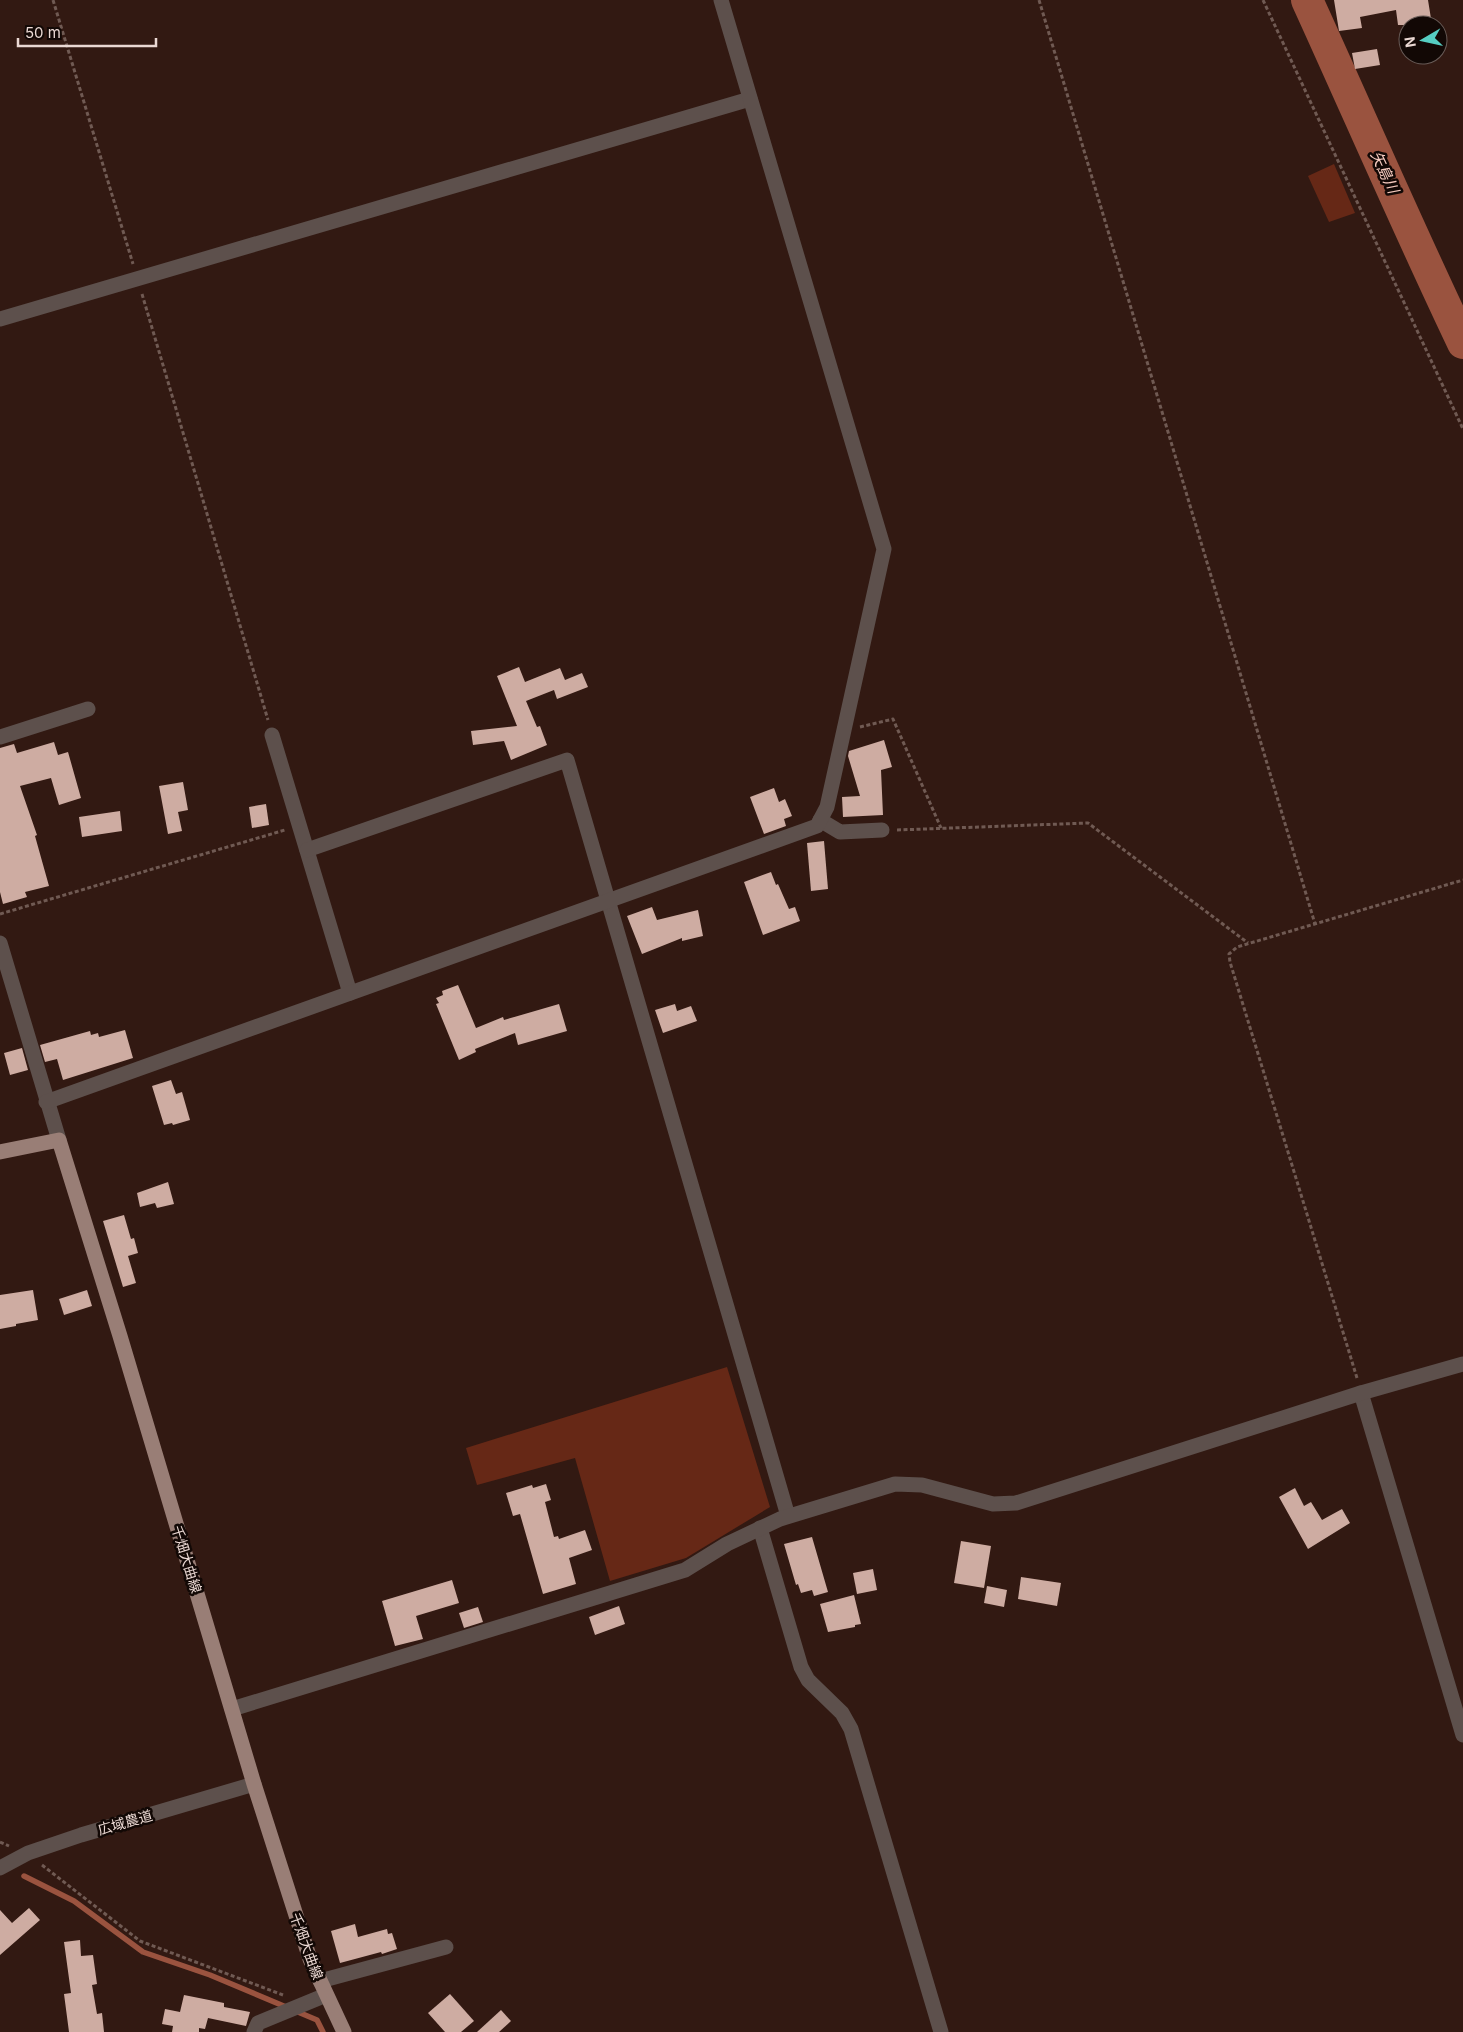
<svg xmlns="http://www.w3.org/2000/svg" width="1463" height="2032" font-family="Inter,'Noto Sans JP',sans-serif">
  <rect width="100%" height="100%" fill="#321912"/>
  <g fill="#662816">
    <path d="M1334 164 1355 213 1329 222 1308 176Z"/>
    <path d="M727 1367 770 1507 686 1558 610 1581 575 1458 477 1485 466 1448Z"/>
  </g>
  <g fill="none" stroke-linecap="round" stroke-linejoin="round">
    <path stroke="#9a533f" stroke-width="5.5" d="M24 1876 74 1901 143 1952 210 1975 317 2020 323 2032"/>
    <path stroke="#9a533f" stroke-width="32" d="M1307 0C1359 114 1409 230 1463 343"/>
  </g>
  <g fill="#ceaca2">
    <path d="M1334 0H1428L1432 25H1398L1396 10 1360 17 1362 28 1339 31Z"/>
    <path d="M1377 49 1380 65 1355 69 1352 53Z"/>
    <path d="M519 667 525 682 560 668 565 680 582 673 588 687 557 699 554 690 526 701 537 727 540 726 547 745 511 760 504 741 473 745 471 731 517 726 497 676Z"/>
    <path d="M884 740 892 767 881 770 883 815 843 817 842 797 860 796 848 756 849 751Z"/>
    <path d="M54 742 58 755 68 752 81 798 59 805 51 778 20 786 37 835 35 836 49 886 25 892 27 897 3 904 0 892V748L14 744 17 753Z"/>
    <path d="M183 782 188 810 178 812 182 831 168 834 159 786Z"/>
    <path d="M774 788 779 802 785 799 792 816 784 819 786 826 764 834 750 797Z"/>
    <path d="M266 804 269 825 252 828 249 807Z"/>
    <path d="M120 811 122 831 82 837 79 817Z"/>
    <path d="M824 841 828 889 811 891 807 843Z"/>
    <path d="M771 872 776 885 778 884 789 909 795 907 800 921 763 935 744 882Z"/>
    <path d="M652 907 657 920 698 910 703 936 682 941V938L642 954 627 916Z"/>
    <path d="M458 985 476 1028 503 1017 504 1020 559 1004 567 1031 518 1045 515 1033 475 1049 476 1052 459 1060 436 1004 439 1003 436 998 443 995 442 991Z"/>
    <path d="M675 1004 677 1011 691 1006 697 1021 663 1033 655 1010Z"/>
    <path d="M125 1030 133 1058 63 1080 57 1059 45 1062 40 1045 90 1031 91 1035 98 1033 99 1037Z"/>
    <path d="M22 1048 28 1070 10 1075 4 1053Z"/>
    <path d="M171 1080 176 1094 182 1092 190 1120 173 1125 172 1123 164 1125 152 1086Z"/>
    <path d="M168 1182 174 1204 157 1208 155 1203 140 1207 137 1193Z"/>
    <path d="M124 1215 131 1239 134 1238 138 1253 128 1256 136 1283 123 1287 103 1221Z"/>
    <path d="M33 1290 38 1320 16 1324V1326L0 1329V1295Z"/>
    <path d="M87 1290 92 1306 64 1315 59 1299Z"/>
    <path d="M546 1484 551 1500 545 1502 554 1537 558 1536 559 1539 585 1530 592 1550 569 1558 576 1584 543 1594 520 1514 513 1516 506 1493 532 1485 533 1488Z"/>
    <path d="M1295 1488 1304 1506 1311 1502 1322 1520 1342 1509 1350 1523 1308 1549 1279 1497Z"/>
    <path d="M812 1537 828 1592 814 1596 812 1590 801 1593 798 1584 796 1585 784 1544Z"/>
    <path d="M961 1541 991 1546 984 1588 954 1583Z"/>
    <path d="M873 1569 877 1590 857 1594 853 1573Z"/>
    <path d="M1021 1577 1061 1583 1057 1606 1018 1599Z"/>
    <path d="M452 1580 459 1603 416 1616 423 1639 395 1646 382 1601Z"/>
    <path d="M987 1586 1007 1590 1004 1607 984 1603Z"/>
    <path d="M854 1595 861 1624 855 1625V1627L828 1632 820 1604Z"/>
    <path d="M619 1606 625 1624 595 1635 589 1617Z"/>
    <path d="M478 1607 483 1622 464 1628 459 1613Z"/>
    <path d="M29 1908 40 1920 0 1955V1910L12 1923Z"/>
    <path d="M355 1924 358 1937 387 1929 388 1934 392 1933 397 1949 382 1954 381 1952 340 1963 331 1931Z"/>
    <path d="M80 1940 81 1956 93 1955 97 1984 92 1985 97 2014 102 2013 104 2032H69L64 1994 71 1993 64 1942Z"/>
    <path d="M450 1994 474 2021 461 2032H445L428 2013Z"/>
    <path d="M184 1995 224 2003V2007L250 2012 246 2026 208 2018 205 2029 199 2028V2032H172L173 2026 162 2024 165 2009 180 2012Z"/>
    <path d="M501 2010 511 2021 499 2032H477Z"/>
  </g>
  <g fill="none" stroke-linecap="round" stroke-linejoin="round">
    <g stroke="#705a53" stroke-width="3" stroke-dasharray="4 2.5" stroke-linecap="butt">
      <path d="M53 0 133 264"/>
      <path d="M1039 0 1315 924"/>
      <path d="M1263 0 1463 429"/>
      <path d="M142 294 268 720"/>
      <path d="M860 727 893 719 941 828"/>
      <path d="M897 830 1088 823 1248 943"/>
      <path d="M0 914 285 830"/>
      <path d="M1357 1378 1230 962 1229 954 1237 947 1463 880"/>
      <path d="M0 1842 9 1846"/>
      <path d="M42 1865 140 1941 283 1995"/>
    </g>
    <g stroke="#5d504c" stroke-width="15">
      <path d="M0 319 750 99"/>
      <path d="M272 735 350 993"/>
      <path d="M0 737 88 709"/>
      <path d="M820 820 840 832 882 830"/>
      <path d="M307 850 567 760 788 1516"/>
      <path d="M0 943 59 1140"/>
      <path d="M46 1102 817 826 827 807 884 549 721 0"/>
      <path d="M1361 1393 1463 1735"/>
      <path d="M760 1528 801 1667 808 1680 842 1713 851 1729 941 2032"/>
      <path d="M232 1709 685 1570 727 1544 780 1519 895 1484 922 1485 993 1504 1016 1503 1361 1393 1463 1364"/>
      <path d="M0 1868 28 1853 81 1835 254 1784"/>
      <path d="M320 1981 446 1947"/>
      <path d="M254 2032 258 2023 326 1995"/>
    </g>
    <path stroke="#997e76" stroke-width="15" d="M0 1152 59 1140 120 1336 254 1784 310 1959 344 2032"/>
  </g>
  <g text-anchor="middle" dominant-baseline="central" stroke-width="5" stroke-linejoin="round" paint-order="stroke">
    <g font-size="14" fill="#ead8d3" stroke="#120805">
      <text transform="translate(187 1559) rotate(73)">千畑大曲線</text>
      <text transform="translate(125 1822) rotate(-16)">広域農道</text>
      <text transform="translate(307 1946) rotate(70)">千畑大曲線</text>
    </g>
    <g font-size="15" font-style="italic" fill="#f7ccc0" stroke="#120805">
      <text transform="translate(1385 172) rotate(65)">矢島川</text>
    </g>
  </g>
  <g transform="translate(1423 40) rotate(261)"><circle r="24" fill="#120805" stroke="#685b57"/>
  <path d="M0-4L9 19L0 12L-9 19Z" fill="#56cec3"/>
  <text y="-8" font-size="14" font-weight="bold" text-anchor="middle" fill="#ead8d3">N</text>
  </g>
  <path d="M18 38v8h138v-8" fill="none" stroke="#ead8d3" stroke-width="2.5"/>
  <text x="25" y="38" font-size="15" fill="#ead8d3" stroke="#120805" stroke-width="4" paint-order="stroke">50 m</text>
</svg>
